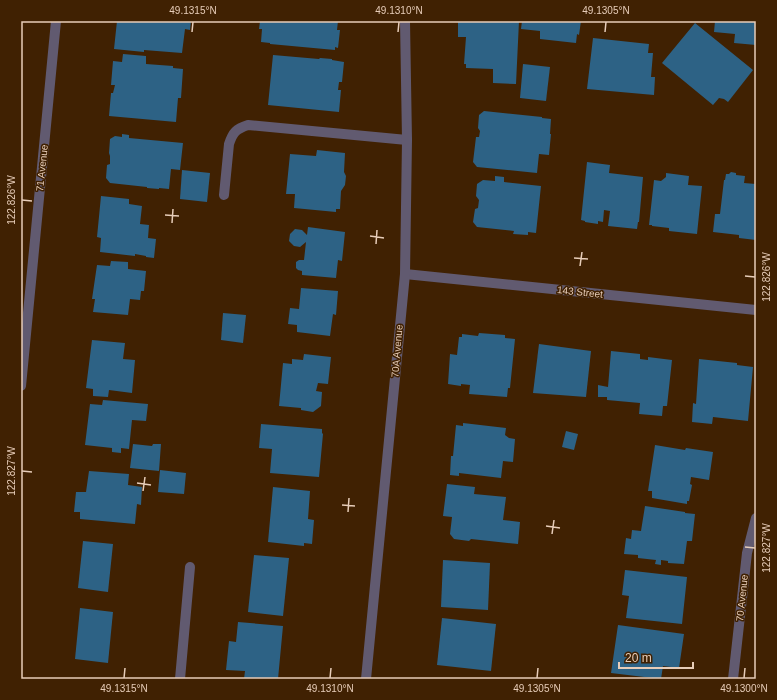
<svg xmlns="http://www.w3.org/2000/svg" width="777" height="700" font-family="Helvetica,sans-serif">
  <rect width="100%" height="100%" fill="#402102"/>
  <g fill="#2d6285">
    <path d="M117 21H191L190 30 185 29 182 53 144 50V52L114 49Z"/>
    <path d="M260 21H338L337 30H340L338 48 335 47V50L270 44V43L261 42 262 29H259Z"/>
    <path d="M458 21H519L516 84 493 83V69L466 68V64H464L466 37H458Z"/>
    <path d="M522 21H581L579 35 577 34 576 43 540 39V31L521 29Z"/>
    <path d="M715 21H756V45L734 43 735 34 714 32Z"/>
    <path d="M695 23 753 70 728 102 724 99 719 98 713 105 662 63Z"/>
    <path d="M593 38 649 44 648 53H653L651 77H655L654 95 587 89Z"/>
    <path d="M123 54 146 56V64L173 66V68L183 69 181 98H178L176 122 109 116 111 93H113L115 85H111L113 61 122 62Z"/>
    <path d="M273 55 319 59 320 58 332 59V60L344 62 342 82H339L338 90H341L339 112 268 105Z"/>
    <path d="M523 64 550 67 546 101 520 98Z"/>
    <path d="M484 111 542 117V118L551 119 550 134H551L549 155 539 154 537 173 477 167 473 162 476 137H479L480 131 478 128 479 115Z"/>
    <path d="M122 134 129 135V138L183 143 180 170 171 169 169 189 159 188V189L147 188V187L110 183 106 178 107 165 110 164V156L109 153 110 139 115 136 122 137Z"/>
    <path d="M317 150 345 153 344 172 346 176 345 185 341 191 340 209H336V212L294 208 295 194H286L290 154 316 156Z"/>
    <path d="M587 162 610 165 609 173 643 177 639 222H638L637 229 608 226 610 211 604 210 603 222 598 221V224L585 222V221L581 220Z"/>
    <path d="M182 170 210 173 207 202 180 199Z"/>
    <path d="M731 172 736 173V175L745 176 744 183 756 184V240L739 238V235L713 232 715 214H720L724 180H725L726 174H729Z"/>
    <path d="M666 173 689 176 688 185 702 186 697 234 669 231V228L652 226V225H649L654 180 661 181 666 177Z"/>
    <path d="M495 176 504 177V182L541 186 536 233 528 232V235L513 234 514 231 477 227 473 222 475 209 478 208 479 200 476 196 477 184 483 180 495 181Z"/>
    <path d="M101 196 129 199V204L142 206 140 224 149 225 148 238 156 239 154 258 146 257V256L135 254V256L100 252 101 238 97 237Z"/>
    <path d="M308 227 345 232 342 261 338 260 336 278 302 275V271L298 270 296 268V262L299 260H304L306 242 300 247 294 246 289 241 290 234 295 229 302 230 307 235Z"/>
    <path d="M111 261 128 262V269L146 271 144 291H141L140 300 130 299 128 315 93 312 95 299H92L97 265 110 266Z"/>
    <path d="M301 288 338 291 336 315 333 314 330 336 297 332V325L288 324 290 308 299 309Z"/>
    <path d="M223 313 246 315 243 343 221 340Z"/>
    <path d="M479 333 505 335V338L515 339 510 388H508L507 397 469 394 470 385 461 384V386L448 384 450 354 457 355 459 337H462V334L478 336Z"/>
    <path d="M92 340 125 343 123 359 135 360 132 393 109 390 108 397 93 396V389L86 388Z"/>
    <path d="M539 344 591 351 586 397 533 393Z"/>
    <path d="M611 351 640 354V359L648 360V357L672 360 667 406H663L662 416 639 414 640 403 607 400V397H598V385L608 387Z"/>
    <path d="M304 354 331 357 328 384 318 383 316 391 322 392 321 406 313 412 301 410V408L279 406 283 363 292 364V359L303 360Z"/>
    <path d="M699 359 737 363V365L753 367 748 421 713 417 712 424 692 422 693 403 696 404Z"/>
    <path d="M103 400 148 404 146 421 132 420 129 449 121 448V453L112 452V448L85 445 90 404 102 405Z"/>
    <path d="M463 423 506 428 505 435 509 438 515 439 513 462 503 461 501 478 459 473V476L450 475 451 456H453L456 425 463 426Z"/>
    <path d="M261 424 322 429V433L323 434 319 477 270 473 272 449 259 448Z"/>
    <path d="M566 431 578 434 574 450 562 447Z"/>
    <path d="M133 444 152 446 153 444H161L159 471 130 468Z"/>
    <path d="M655 445 685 450 686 448 713 452 709 480 691 477 690 484 692 485 689 501H687V504L652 498V491H648Z"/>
    <path d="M160 470 186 473 184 494 158 492Z"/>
    <path d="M89 471 129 474 128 485 142 487 141 505 137 504 135 524 80 519V512H74L76 492H86Z"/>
    <path d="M447 484 475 487 474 494 506 497 503 520 520 522 518 544 471 539 469 541 454 539 450 534 452 517 443 516Z"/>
    <path d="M273 487 310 491 308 519 314 520 312 544 304 543V546L268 542Z"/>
    <path d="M645 506 685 512V513L695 514 692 541H687L684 564 668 563V561L661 560V565L655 564 656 560 638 558V555L624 554 626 538 631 539 632 530 641 531Z"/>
    <path d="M83 541 113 544 108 592 78 588Z"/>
    <path d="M254 555 289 558 283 616 248 612Z"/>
    <path d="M443 560 490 563 488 610 441 607Z"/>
    <path d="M625 570 687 577 682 624 626 618 629 596 622 595Z"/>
    <path d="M80 608 113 612 108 663 75 659Z"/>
    <path d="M442 618 496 624 491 671 437 665Z"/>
    <path d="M238 622 283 626 278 679H244L245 671 226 670 229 641 236 642Z"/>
    <path d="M618 625 684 634 679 668 663 666 661 679 611 673Z"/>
  </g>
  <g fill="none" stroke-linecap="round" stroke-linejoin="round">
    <g stroke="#615a70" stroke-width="10">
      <path d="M224 195 229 144C233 132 236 129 248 125L407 140"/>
      <path d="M405 274 756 310"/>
      <path d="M21 386 56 21"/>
      <path d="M180 679 190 567"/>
      <path d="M366 679 405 274 407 140 405 21"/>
      <path d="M733 679 747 553 756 518"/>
    </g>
  </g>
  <path fill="none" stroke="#e7cdb9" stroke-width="1.5" d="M192 32 193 22M398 32 399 22M605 32 606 22M22 200 32 201M165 215 179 216M172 223 173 209M370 236 384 238M376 244 377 230M574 258 588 259M580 266 582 252M745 276 755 277M22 471 32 472M137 483 151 485M143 491 145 477M342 505 355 506M348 512 349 498M546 526 560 528M552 534 554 520M745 547 755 548M124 678 125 668M330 678 331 668M537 678 538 668M744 678 745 668"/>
  <g text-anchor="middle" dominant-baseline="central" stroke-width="3" stroke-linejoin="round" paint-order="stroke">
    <g font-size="10" fill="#e7cdb9" stroke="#402102">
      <text transform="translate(42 168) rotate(-84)">71 Avenue</text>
      <text transform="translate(580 292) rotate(6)">143 Street</text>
      <text transform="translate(397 351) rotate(-85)">70A Avenue</text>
      <text transform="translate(742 598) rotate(-84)">70 Avenue</text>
    </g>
  </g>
  <rect width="777" height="700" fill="none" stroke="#402102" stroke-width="44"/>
  <path d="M619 662v6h74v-6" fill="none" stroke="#e7cdb9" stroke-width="2"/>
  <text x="625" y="662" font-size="12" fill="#e7cdb9" stroke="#402102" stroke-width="3" paint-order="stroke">20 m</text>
  <rect x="22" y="22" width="733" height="656" fill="none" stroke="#e7cdb9" stroke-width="1.5"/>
  <g font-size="10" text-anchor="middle" fill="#e7cdb9">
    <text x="193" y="14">49.1315°N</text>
    <text x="399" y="14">49.1310°N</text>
    <text x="606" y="14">49.1305°N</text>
    <text transform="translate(11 200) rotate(-90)" y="4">122.826°W</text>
    <text transform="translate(766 277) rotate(-90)" y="4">122.826°W</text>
    <text transform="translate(11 471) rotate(-90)" y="4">122.827°W</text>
    <text transform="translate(766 548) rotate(-90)" y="4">122.827°W</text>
    <text x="124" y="692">49.1315°N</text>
    <text x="330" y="692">49.1310°N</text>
    <text x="537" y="692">49.1305°N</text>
    <text x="744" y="692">49.1300°N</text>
  </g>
</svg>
